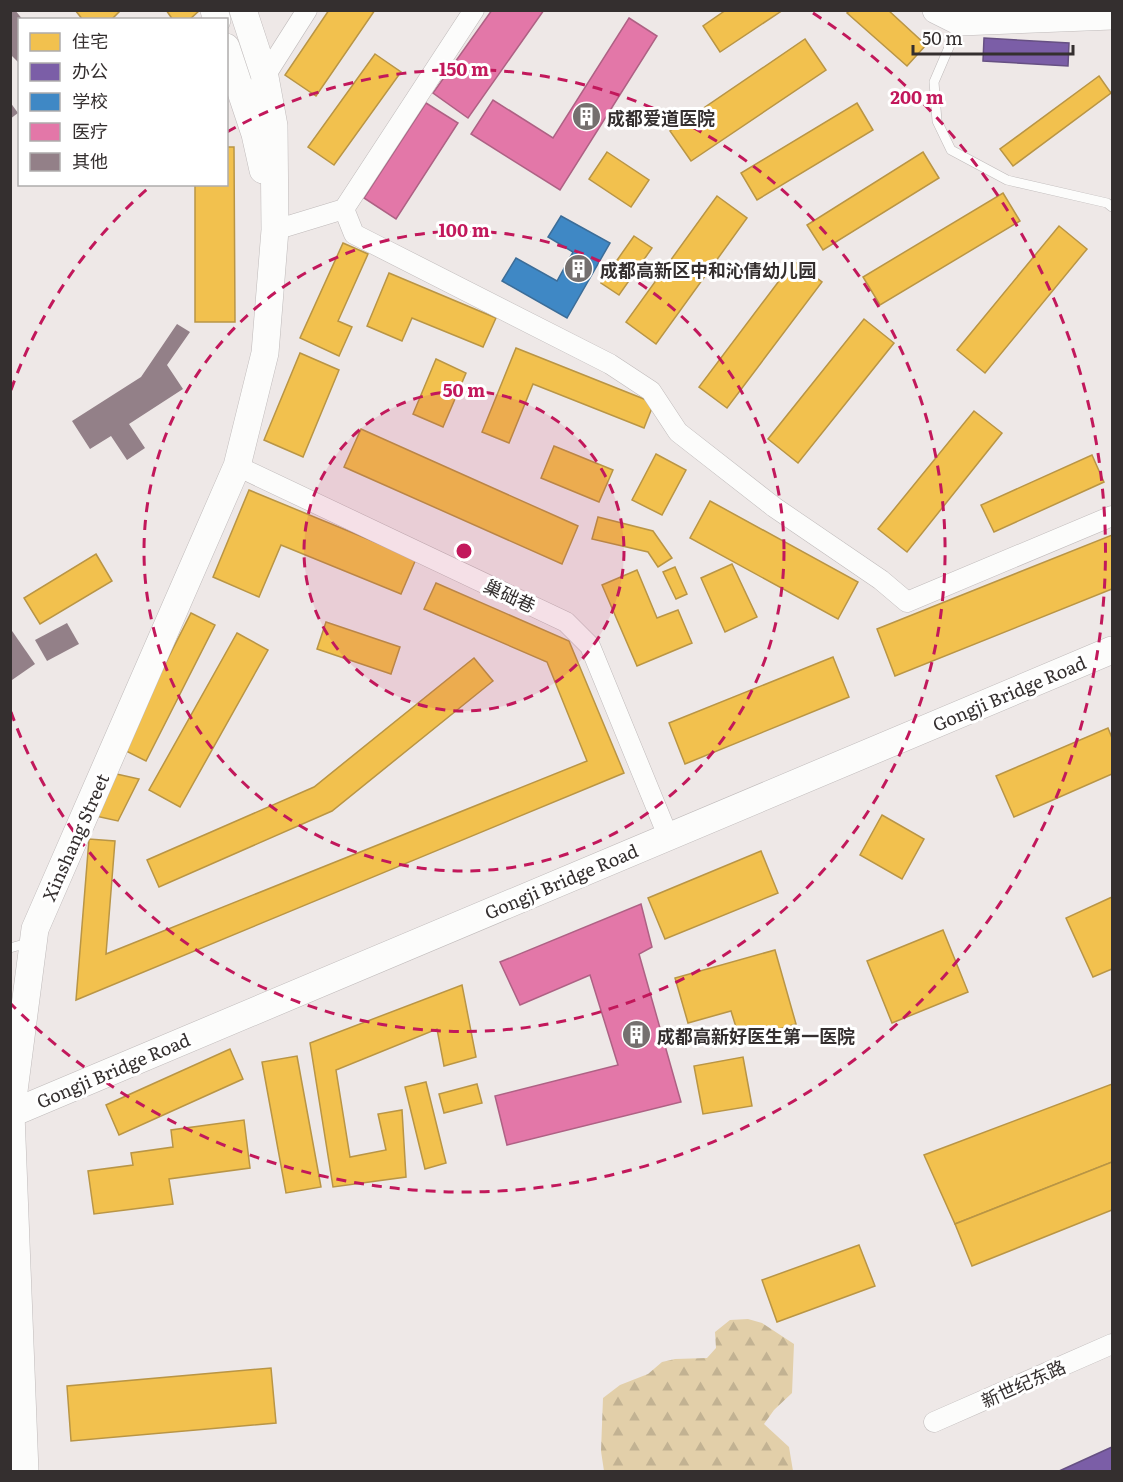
<svg xmlns="http://www.w3.org/2000/svg" width="1123" height="1482" font-family="Literata,'Noto Sans SC',serif">
  <defs>
    <pattern id="forest-firs" width="22" height="20" patternUnits="userSpaceOnUse" patternTransform="scale(1.5)"><rect width="22" height="20" fill="#e2cfa9"/><path d="M5 1l3.5 6h-7zM16 11l3.5 6h-7z" fill="#c2b292"/></pattern>
  </defs>
  <rect width="100%" height="100%" fill="#eee8e7"/>
  <path fill="url(#forest-firs)" d="M748 1319 762 1323 794 1344 792 1393 774 1410 764 1424 789 1447 793 1471H604L601 1451 603 1398 620 1385 648 1374 662 1362 675 1359 707 1358 716 1348 715 1332 730 1320Z"/>
  <g fill="#f2c14e" stroke="#b99545" stroke-width="1.5">
    <path d="M75 10H121L111 20H83Z"/>
    <path d="M166 10H200L189 20H173Z"/>
    <path d="M329 10H375L316 96 285 75Z"/>
    <path d="M726 10H783L720 52 703 26Z"/>
    <path d="M850 10H888L926 45 907 66 847 13Z"/>
    <path d="M805 39 826 70 691 161 670 131Z"/>
    <path d="M375 54 401 72 334 165 308 147Z"/>
    <path d="M1099 76 1111 93 1013 166 1000 149Z"/>
    <path d="M857 103 873 130 757 200 741 173Z"/>
    <path d="M226 147H234L235 322H195V184H226Z"/>
    <path d="M607 152 649 180 631 207 589 179Z"/>
    <path d="M923 152 939 178 823 250 807 225Z"/>
    <path d="M1003 193 1020 221 880 305 863 277Z"/>
    <path d="M717 196 747 218 656 344 626 322Z"/>
    <path d="M1059 226 1087 249 985 373 957 350Z"/>
    <path d="M634 236 652 248 619 295 601 283Z"/>
    <path d="M343 243 368 254 338 321 352 327 339 356 300 338Z"/>
    <path d="M794 261 822 282 727 408 699 387Z"/>
    <path d="M389 273 496 318 483 347 412 318 402 341 367 326Z"/>
    <path d="M864 319 894 343 798 463 768 439Z"/>
    <path d="M516 348 654 403 644 428 533 384 509 443 482 432Z"/>
    <path d="M300 353 339 370 303 457 264 440Z"/>
    <path d="M436 359 466 373 443 427 413 414Z"/>
    <path d="M974 411 1002 433 907 552 878 529Z"/>
    <path d="M361 429 578 526 562 564 344 467Z"/>
    <path d="M554 446 613 470 599 502 541 478Z"/>
    <path d="M656 454 686 470 662 515 632 500Z"/>
    <path d="M1092 455 1104 482 994 532 981 505Z"/>
    <path d="M249 490 416 559 401 594 281 545 259 597 213 577Z"/>
    <path d="M710 501 858 582 838 619 690 538Z"/>
    <path d="M598 517 653 531 672 558 658 567 648 552 592 539Z"/>
    <path d="M1112 535V589L895 676 877 629Z"/>
    <path d="M96 554 112 581 40 624 24 598Z"/>
    <path d="M732 564 757 617 725 632 701 578Z"/>
    <path d="M675 567 687 594 676 599 663 572Z"/>
    <path d="M637 570 657 618 678 610 692 643 637 666 602 585Z"/>
    <path d="M436 583 569 641 624 773 76 1000 89 839 115 841 106 954 587 761 547 662 424 609Z"/>
    <path d="M191 613 215 625 146 761 122 749Z"/>
    <path d="M326 622 400 647 391 674 317 649Z"/>
    <path d="M237 633 268 650 180 807 149 790Z"/>
    <path d="M833 657 849 697 685 764 669 723Z"/>
    <path d="M474 658 493 681 332 811 159 887 147 860 314 787Z"/>
    <path d="M1108 728 1112 738V774L1014 817 996 776Z"/>
    <path d="M112 773 139 779 118 821 91 815Z"/>
    <path d="M882 815 924 839 902 879 860 855Z"/>
    <path d="M761 851 778 893 665 939 648 898Z"/>
    <path d="M1112 897V969L1093 977 1066 918Z"/>
    <path d="M943 930 968 992 892 1023 867 961Z"/>
    <path d="M775 950 796 1024 740 1040 731 1011 688 1023 675 978Z"/>
    <path d="M462 985 476 1057 444 1066 437 1029 336 1070 350 1157 386 1150 378 1114 402 1110 406 1177 333 1187 310 1043Z"/>
    <path d="M230 1049 243 1079 119 1135 106 1105Z"/>
    <path d="M297 1056 321 1187 286 1193 262 1062Z"/>
    <path d="M743 1057 752 1106 703 1114 694 1066Z"/>
    <path d="M426 1082 446 1163 425 1169 405 1087Z"/>
    <path d="M477 1084 482 1103 444 1113 439 1094Z"/>
    <path d="M1112 1084V1162L955 1224 924 1155Z"/>
    <path d="M244 1120 250 1168 169 1179 173 1204 94 1214 88 1171 133 1165 131 1153 173 1147 171 1130Z"/>
    <path d="M1112 1162V1210L972 1266 955 1224Z"/>
    <path d="M859 1245 875 1286 777 1322 762 1280Z"/>
    <path d="M271 1368 276 1423 71 1441 67 1386Z"/>
  </g>
  <g fill="#7b5ea7" stroke="#665083" stroke-width="1.5">
    <path d="M984 38 1069 43 1068 66 983 61Z"/>
    <path d="M1112 1447V1472H1057Z"/>
  </g>
  <path fill="#3f88c5" stroke="#3c6d98" stroke-width="1.5" d="M561 216 610 243 567 318 502 281 516 258 557 281 573 252 548 237Z"/>
  <g fill="#e377a8" stroke="#ae6184" stroke-width="1.5">
    <path d="M492 10H544L468 118 433 93Z"/>
    <path d="M629 18 657 36 560 190 471 134 493 100 553 138Z"/>
    <path d="M426 103 458 123 396 219 364 198Z"/>
    <path d="M641 904 652 947 639 954 681 1102 507 1145 495 1096 618 1065 590 975 520 1005 500 962Z"/>
  </g>
  <g fill="#938088">
    <path d="M10 10H15L23 20H20V64L10 54Z"/>
    <path d="M10 102 18 113 10 119Z"/>
    <path d="M177 324 190 332 167 365 183 389 129 424 145 448 127 460 111 436 90 449 72 421 141 377Z"/>
    <path d="M67 623 79 644 47 661 35 640Z"/>
    <path d="M10 628 35 664 12 680 10 678Z"/>
  </g>
  <g fill="none" stroke-linecap="round" stroke-linejoin="round">
    <defs>
      <g id="lane">
        <path d="M959 24 934 82 937 121 951 150 1007 180 1107 203 1112 207"/>
        <path d="M10 948 31 942"/>
      </g>
      <g id="street">
        <path d="M260 84 307 10"/>
        <path d="M344 209 354 234 610 364 651 391 678 432 774 507 881 580 907 602 1112 516"/>
        <path d="M275 230 344 209 474 10"/>
        <path d="M237 466 566 622 590 646 668 836"/>
        <path d="M934 1422 1112 1344"/>
      </g>
      <g id="secondary">
        <path d="M214 10 217 20"/>
        <path d="M936 10 960 22 1112 16"/>
        <path d="M226 47 255 134 263 170"/>
        <path d="M10 1114 1112 650"/>
        <path d="M25 1472 11 1114 35 929 237 466 265 353 275 230 274 126 265 77 243 10"/>
      </g>
    </defs>
    <use href="#lane" stroke="#bfbaba" stroke-width="10"/>
    <use href="#street" stroke="#bfbaba" stroke-width="21"/>
    <use href="#secondary" stroke="#bfbaba" stroke-width="28"/>
    <use href="#lane" stroke="#fcfcfb" stroke-width="9"/>
    <use href="#street" stroke="#fcfcfb" stroke-width="20"/>
    <use href="#secondary" stroke="#fcfcfb" stroke-width="27"/>
  </g>
  <circle cx="464" cy="551" r="160" fill="#c2185b" fill-opacity=".12"/>
  <g fill="none" stroke="#c2185b" stroke-width="3" stroke-dasharray="10 8">
    <circle cx="464" cy="551" r="160"/>
    <circle cx="464" cy="551" r="320"/>
    <path d="M11 390A481 481 0 0 1 152 185M227 132A481 481 0 1 1 11 712"/>
    <path d="M813 13A641 641 0 1 1 11 1004"/>
  </g>
  <defs>
    <symbol id="building-disc" viewBox="-11 -11 22 22"><circle r="9.5" fill="#75706f" stroke="#fff"/><path d="M-4-6H4V6H1V3H-1V6H-4ZM-2.5-4.3h1.7v1.8h-1.7ZM.8-4.3h1.7v1.8H.8ZM-2.5-1h1.7V.8h-1.7ZM.8-1h1.7V.8H.8Z" fill="#fff"/></symbol>
  </defs>
  <g fill-rule="evenodd">
    <use href="#building-disc" x="570" y="100" width="33" height="33"/>
    <use href="#building-disc" x="562" y="252" width="33" height="33"/>
    <use href="#building-disc" x="620" y="1018" width="33" height="33"/>
  </g>
  <g text-anchor="middle" dominant-baseline="central" stroke-width="6" stroke-linejoin="round" paint-order="stroke">
    <g font-size="18" font-weight="bold" fill="#342f2f" stroke="#fff" text-anchor="start">
      <text x="607" y="117">成都爱道医院</text>
      <text x="600" y="269">成都高新区中和沁倩幼儿园</text>
      <text x="657" y="1035">成都高新好医生第一医院</text>
    </g>
    <g font-size="18" fill="#342f2f" stroke="#fff">
      <text transform="translate(510 595) rotate(25)">巢础巷</text>
      <text transform="translate(1009 693) rotate(-23)">Gongji Bridge Road</text>
      <text transform="translate(75 837) rotate(-66)">Xinshang Street</text>
      <text transform="translate(561 881) rotate(-23)">Gongji Bridge Road</text>
      <text transform="translate(113 1070) rotate(-23)">Gongji Bridge Road</text>
      <text transform="translate(1023 1383) rotate(-24)">新世纪东路</text>
    </g>
  </g>
  <circle cx="464" cy="551" r="9" fill="#c2185b" stroke="#fff" stroke-width="3"/>
  <g font-size="18" text-anchor="middle" font-weight="bold" fill="#c2185b" stroke="#fff" stroke-width="6" stroke-linejoin="round" paint-order="stroke">
    <text x="464" y="76">150 m</text>
    <text x="917" y="104">200 m</text>
    <text x="464" y="237">100 m</text>
    <text x="464" y="397">50 m</text>
  </g>
  <rect width="1123" height="1482" fill="none" stroke="#342f2f" stroke-width="24"/>
  <rect x="18" y="18" width="210" height="168" fill="#ffffff" stroke="#aeacac" stroke-width="1.5"/>
  <rect x="30" y="33" width="30" height="18" fill="#f2c14e" stroke="#aeacac" stroke-width="1.5"/>
  <text x="72" y="48" font-size="18" fill="#342f2f">住宅</text>
  <rect x="30" y="63" width="30" height="18" fill="#7b5ea7" stroke="#aeacac" stroke-width="1.5"/>
  <text x="72" y="78" font-size="18" fill="#342f2f">办公</text>
  <rect x="30" y="93" width="30" height="18" fill="#3f88c5" stroke="#aeacac" stroke-width="1.5"/>
  <text x="72" y="108" font-size="18" fill="#342f2f">学校</text>
  <rect x="30" y="123" width="30" height="18" fill="#e377a8" stroke="#aeacac" stroke-width="1.5"/>
  <text x="72" y="138" font-size="18" fill="#342f2f">医疗</text>
  <rect x="30" y="153" width="30" height="18" fill="#938088" stroke="#aeacac" stroke-width="1.5"/>
  <text x="72" y="168" font-size="18" fill="#342f2f">其他</text>
  <path d="M913 45v9h160v-9" fill="none" stroke="#342f2f" stroke-width="3"/>
  <text x="922" y="45" font-size="18" fill="#342f2f" stroke="#ffffff" stroke-width="4.5" paint-order="stroke">50 m</text>
</svg>
